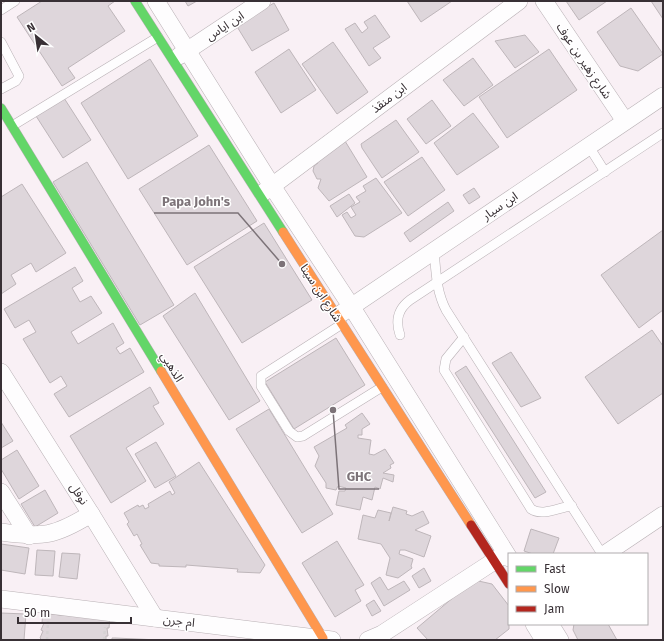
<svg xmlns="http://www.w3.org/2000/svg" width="664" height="641" font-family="'Fira Sans','Noto Sans Arabic',sans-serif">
  <rect width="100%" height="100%" fill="#f9f0f5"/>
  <g fill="#ded6db" stroke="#beb6ba">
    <path d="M42 1H115L108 6 125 31 68 68 75 78 62 86 17 17Z"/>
    <path d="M185 1H197L188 6Z"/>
    <path d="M407 1H452L421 22Z"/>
    <path d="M566 1H607L579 20Z"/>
    <path d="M651 1H663V19Z"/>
    <path d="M274 3 289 30 252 51 236 25Z"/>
    <path d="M631 8 663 54 638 71 620 66 597 32Z"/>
    <path d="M375 15 390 37 373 48 381 58 369 66 345 29 355 23 362 33 368 28 364 22Z"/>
    <path d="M525 35 539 52 515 68 495 41Z"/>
    <path d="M333 42 368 92 337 114 302 64Z"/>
    <path d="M289 49 316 90 281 113 255 72Z"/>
    <path d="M549 49 577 90 507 138 479 97Z"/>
    <path d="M473 58 493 85 464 106 443 80Z"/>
    <path d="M150 59 198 136 128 179 81 103Z"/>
    <path d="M64 98 91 140 63 158 36 116Z"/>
    <path d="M432 100 451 126 426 144 407 119Z"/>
    <path d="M473 113 499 147 457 175 434 143Z"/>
    <path d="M396 120 419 152 382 178 362 148 361 144Z"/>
    <path d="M345 141 367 177 329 201 318 188 321 179H317L313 171 314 166 318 163 316 160Z"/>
    <path d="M209 145 257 221 187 265 139 189Z"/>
    <path d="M422 157 445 190 408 216 384 182Z"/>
    <path d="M87 162 174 305 140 325 53 182Z"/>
    <path d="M376 178 402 213 364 237 355 236 342 215 347 212 351 218 356 215 351 207 360 202 356 197 366 191 363 186Z"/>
    <path d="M22 184 66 253 36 272 31 263 11 275 16 284 1 294V197Z"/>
    <path d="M474 188 480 197 469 204 463 195Z"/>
    <path d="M349 194 355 203 337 217 330 206Z"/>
    <path d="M448 202 454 211 410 242 404 233Z"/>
    <path d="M264 223 312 300 242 343 194 267Z"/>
    <path d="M663 230V310L639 328 601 275Z"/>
    <path d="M75 267 83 281 72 288 80 302 91 296 102 313 71 332 78 344 113 323 124 343 116 348 120 354 130 348 144 372 69 417 54 394 67 386 61 376 50 383 23 339 36 332 29 320 15 328 4 309Z"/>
    <path d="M195 293 260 401 229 420 163 316Z"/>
    <path d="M652 330 663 346V393L618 424 585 377Z"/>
    <path d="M336 338 365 385 294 429 265 382Z"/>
    <path d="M511 352 541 398 521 407 492 363Z"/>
    <path d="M466 366 546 492 535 498 455 373Z"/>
    <path d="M150 387 159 403 153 406 164 424 126 448 146 481 111 503 70 436Z"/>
    <path d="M269 409 333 514 302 533 236 429Z"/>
    <path d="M362 413 370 424 362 429V435H358V438L371 440 369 454 374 455 385 449 394 463 390 465 391 468 383 473 394 475 393 482 383 478 380 489 375 487 372 500 363 497 360 510 336 505 339 491H345L346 488 338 486 336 490 326 488V483L315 466 319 456 314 447 347 428 345 425Z"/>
    <path d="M1 422 13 441 1 448Z"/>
    <path d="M156 442 176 476 155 488 135 454Z"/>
    <path d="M17 450 39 486 19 499 1 469V460Z"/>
    <path d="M199 462 265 565 260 573 237 572 238 569 186 565V567L159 566V564L151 563 140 545 142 544 137 534 134 536 127 524 129 522 124 513 138 505 139 507 143 505 145 509 149 507 148 504 170 491 172 495 175 493 169 482Z"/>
    <path d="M45 490 58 513 35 527 21 504Z"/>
    <path d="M393 507 407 511 406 514 412 516 423 511 429 523 415 530 431 536 424 557 405 550H400L399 554 413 559 411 566 412 568 398 578 386 575 390 558 381 544 358 539 363 515 375 518 378 510 391 513 389 521Z"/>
    <path d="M531 529 559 538 553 554H533L524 551Z"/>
    <path d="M337 541 364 585 355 590 361 601 335 617 302 563Z"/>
    <path d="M1 544 29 548 25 574 1 570Z"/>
    <path d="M37 550 55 551 53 576 35 575Z"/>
    <path d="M62 553 80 554 77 579 59 577Z"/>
    <path d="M424 568 431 581 419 588 412 576Z"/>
    <path d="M380 577 388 590 404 581 410 590 384 606 371 583Z"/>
    <path d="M474 580 492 584 509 606V629L495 640H428L417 628Z"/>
    <path d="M374 600 381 611 372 616 366 605Z"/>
    <path d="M43 610H46V613L59 615 110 616 109 628H107L108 636H106V640H42L40 638 43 631 41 630 44 623H42Z"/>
    <path d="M1 613 26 614 24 640H1Z"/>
    <path d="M574 624H608L617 640H578L573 630Z"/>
    <path d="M112 638H115L159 640H112Z"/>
  </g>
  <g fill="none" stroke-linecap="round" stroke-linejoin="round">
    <defs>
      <g id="lane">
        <path d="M1 10 15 1"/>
        <path d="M1 42 19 76 16 81 1 89"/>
        <path d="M12 126 158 37"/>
        <path d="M588 145 605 172"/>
        <path d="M434 250C436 271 436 291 446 310L602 554"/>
        <path d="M342 324 261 376V386L289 431 297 437 303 436 382 387"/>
        <path d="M400 335C395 320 398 309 410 300L663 133"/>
        <path d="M464 337 446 359 444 370 531 509C543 517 559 507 572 506"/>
      </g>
      <g id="street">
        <path d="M156 1 272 186 351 306 509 558"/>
        <path d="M544 1 625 121"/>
        <path d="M179 56 262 1"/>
        <path d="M264 192 519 1"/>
        <path d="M342 313 663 96"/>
        <path d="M1 372 91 514 155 618"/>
        <path d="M1 492 29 536"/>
        <path d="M1 532C43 538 55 536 91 514"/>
        <path d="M605 554 663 515"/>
        <path d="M1 599 332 640"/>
        <path d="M534 624 544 640"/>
        <path d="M550 624 560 640"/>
        <path d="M368 640 382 634 505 554"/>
      </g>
      <g id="fast">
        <path d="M135 1 283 232"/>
        <path d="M1 108 161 371"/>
      </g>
      <g id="slow">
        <path d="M283 232 471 525"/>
        <path d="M161 371 323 638"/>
      </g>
      <path id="jam" d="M471 525 509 584"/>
    </defs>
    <use href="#lane" stroke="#b9b1b5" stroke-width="10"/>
    <use href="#street" stroke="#b9b1b5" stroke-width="18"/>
    <use href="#fast" stroke="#b9b1b5" stroke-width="10"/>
    <use href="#slow" stroke="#b9b1b5" stroke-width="10"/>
    <use href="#jam" stroke="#b9b1b5" stroke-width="10"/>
    <g stroke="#d6d2d4" stroke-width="2.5" stroke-dasharray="3 3" stroke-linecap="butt">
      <path d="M47 640 48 621"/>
      <path d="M104 640 105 627"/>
    </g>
    <use href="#lane" stroke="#fefdfe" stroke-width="9"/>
    <use href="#street" stroke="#fefdfe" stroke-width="17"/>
    <use href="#fast" stroke="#63d668" stroke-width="9"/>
    <use href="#slow" stroke="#ff974d" stroke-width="9"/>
    <use href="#jam" stroke="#b3261e" stroke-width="9"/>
  </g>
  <g text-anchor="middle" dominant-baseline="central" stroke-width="3" stroke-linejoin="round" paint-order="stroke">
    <g font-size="12" fill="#383035" stroke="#fff">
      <text transform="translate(225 26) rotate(-33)">ابن اياس</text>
      <text transform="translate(584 61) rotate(56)">شارع زهير بن عوف</text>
      <text transform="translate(389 98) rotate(-37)">ابن منقذ</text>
      <text transform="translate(500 206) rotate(-34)">ابن سيار</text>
      <text transform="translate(321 293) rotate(57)">شارع ابن سينا</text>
      <text transform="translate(172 367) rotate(59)">الذهبي</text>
      <text transform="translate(79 494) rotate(57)">نوفل</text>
      <text transform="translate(179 621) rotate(7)">ام جرن</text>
    </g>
  </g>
  <path fill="none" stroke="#7c7378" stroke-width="1.5" d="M282 264L238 213H154M333 410L339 489H379"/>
  <g fill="#7c7378" stroke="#fff" stroke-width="1.5">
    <circle cx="282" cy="264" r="4"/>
    <circle cx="333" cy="410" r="4"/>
  </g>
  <g font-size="13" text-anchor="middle" font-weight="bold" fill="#7c7378" stroke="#fff" stroke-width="3" stroke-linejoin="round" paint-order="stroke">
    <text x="196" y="206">Papa John's</text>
    <text x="359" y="481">GHC</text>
  </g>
  <rect width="664" height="641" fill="none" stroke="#383035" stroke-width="4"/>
  <rect x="508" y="553" width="140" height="72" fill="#ffffff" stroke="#afacae"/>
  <rect x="516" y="566" width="20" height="6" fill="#63d668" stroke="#afacae"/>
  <text x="544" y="573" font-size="12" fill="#383035">Fast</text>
  <rect x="516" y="586" width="20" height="6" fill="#ff974d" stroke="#afacae"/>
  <text x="544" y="593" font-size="12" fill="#383035">Slow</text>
  <rect x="516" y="606" width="20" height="6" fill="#b3261e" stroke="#afacae"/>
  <text x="544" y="613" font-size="12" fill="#383035">Jam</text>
  <g transform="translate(36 36) rotate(330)" stroke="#ffffff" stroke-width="3" paint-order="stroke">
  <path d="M0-3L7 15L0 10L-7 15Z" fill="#383035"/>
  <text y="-6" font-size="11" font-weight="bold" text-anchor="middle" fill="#383035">N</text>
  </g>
  <path d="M18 617v6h113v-6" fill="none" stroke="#383035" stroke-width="2"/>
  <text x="24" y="617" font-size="12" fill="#383035" stroke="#ffffff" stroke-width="3" paint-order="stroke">50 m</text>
</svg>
